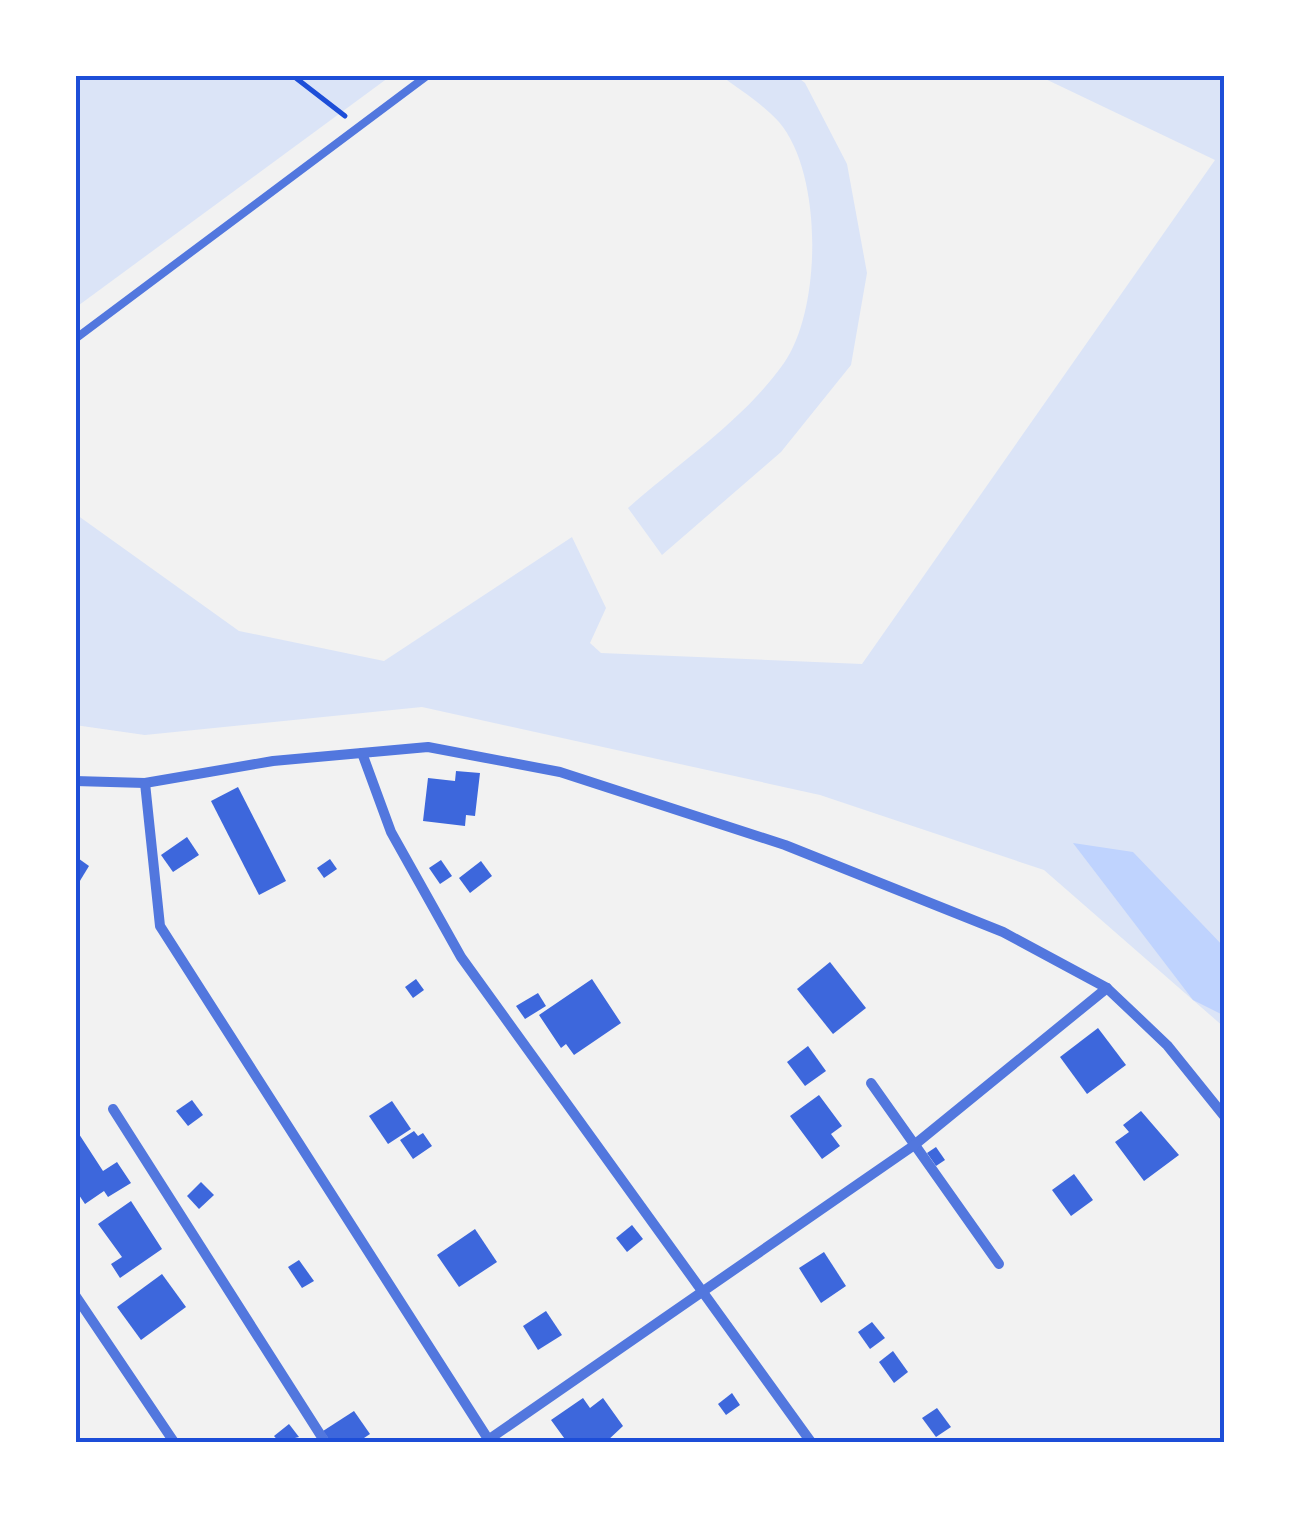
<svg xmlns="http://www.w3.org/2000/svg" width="1300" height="1517" font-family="'Fira Sans Condensed',sans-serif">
  <rect width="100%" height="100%" fill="#f2f2f2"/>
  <g fill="#dbe4f7">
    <path d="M75 75H392L75 308Z"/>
    <path d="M720 75H795L805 83 847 164 867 273 851 365 781 452 662 555 628 508C680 462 744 420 784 363 822 309 823 173 779 122 764 105 739 89 720 75Z"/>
    <path d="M1037 75H1225V1028L1044 870 820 795 422 707 145 735 75 725 77 515 239 631 384 661 572 537 606 608 590 643 601 653 862 664 1215 160Z"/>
  </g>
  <path fill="#bfd3fe" d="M1073 843 1133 852 1225 948V1016L1193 1000Z"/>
  <g fill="#3d67dc">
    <path d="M456 771 480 773 475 816 466 815 465 826 423 821 428 778 455 781Z"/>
    <path d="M238 787 286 881 259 895 211 801Z"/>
    <path d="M187 837 199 855 173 872 161 855Z"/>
    <path d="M75 856 89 866 75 889Z"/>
    <path d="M330 859 337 869 324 878 317 868Z"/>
    <path d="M441 860 452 876 440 884 429 868Z"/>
    <path d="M481 861 492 876 470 893 459 878Z"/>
    <path d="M830 962 866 1008 833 1034 797 989Z"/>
    <path d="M416 979 424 990 413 998 405 987Z"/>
    <path d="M592 979 621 1023 574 1055 566 1044 561 1048 539 1015Z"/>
    <path d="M538 993 546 1006 525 1019 516 1006Z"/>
    <path d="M1098 1028 1126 1065 1087 1094 1060 1057Z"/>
    <path d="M808 1046 826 1071 805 1086 787 1062Z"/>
    <path d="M819 1095 842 1126 831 1134 840 1146 822 1159 790 1116Z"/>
    <path d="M192 1100 203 1115 188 1126 176 1111Z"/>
    <path d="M392 1101 411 1129 388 1144 369 1116Z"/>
    <path d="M1141 1111 1179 1155 1144 1181 1115 1142 1129 1132 1123 1125Z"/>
    <path d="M414 1131 418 1136 423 1133 432 1146 413 1159 400 1140Z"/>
    <path d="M79 1134 103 1171 117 1162 131 1183 108 1197 104 1191 85 1204 75 1189V1137Z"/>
    <path d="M936 1147 945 1160 936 1166 927 1153Z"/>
    <path d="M1074 1174 1093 1200 1071 1216 1052 1190Z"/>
    <path d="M201 1182 214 1195 199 1209 187 1196Z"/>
    <path d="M131 1201 162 1249 120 1278 111 1264 122 1257 98 1224Z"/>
    <path d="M632 1225 643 1239 627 1252 616 1238Z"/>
    <path d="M475 1229 497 1262 459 1287 437 1255Z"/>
    <path d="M824 1252 846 1286 821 1303 799 1268Z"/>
    <path d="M299 1260 314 1281 302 1288 288 1267Z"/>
    <path d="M162 1274 186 1307 141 1340 117 1307Z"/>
    <path d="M546 1311 562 1335 538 1350 523 1326Z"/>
    <path d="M872 1322 885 1338 870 1349 858 1332Z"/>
    <path d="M893 1351 908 1372 894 1383 879 1362Z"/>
    <path d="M732 1393 740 1405 726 1415 718 1404Z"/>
    <path d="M583 1398 590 1408 603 1398 623 1426 606 1442H567L551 1420Z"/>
    <path d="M937 1408 951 1427 936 1437 922 1418Z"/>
    <path d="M354 1411 370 1434 358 1442H331L323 1431Z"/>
    <path d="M289 1424 299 1437 279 1442 274 1436Z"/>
  </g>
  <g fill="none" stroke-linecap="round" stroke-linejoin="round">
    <path stroke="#1d4ed8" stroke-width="5" d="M292 75 345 116"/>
    <path stroke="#5277de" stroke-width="8" d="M75 339 428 75"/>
    <g stroke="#5277de" stroke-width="10">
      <path d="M362 753 391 832 461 957 811 1442"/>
      <path d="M75 781 145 783 273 761 428 747 560 772 785 845 1003 932 1107 988 1167 1045 1225 1117"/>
      <path d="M145 783 160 926 490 1442"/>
      <path d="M871 1083 999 1264"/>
      <path d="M113 1109 325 1442"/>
      <path d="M75 1295 174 1442"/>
      <path d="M485 1442 913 1146 1107 988"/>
    </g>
  </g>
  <rect width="1300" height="1517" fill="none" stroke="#ffffff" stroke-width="155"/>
  <rect x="78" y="78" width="1144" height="1362" fill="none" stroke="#1d4ed8" stroke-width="4"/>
</svg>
